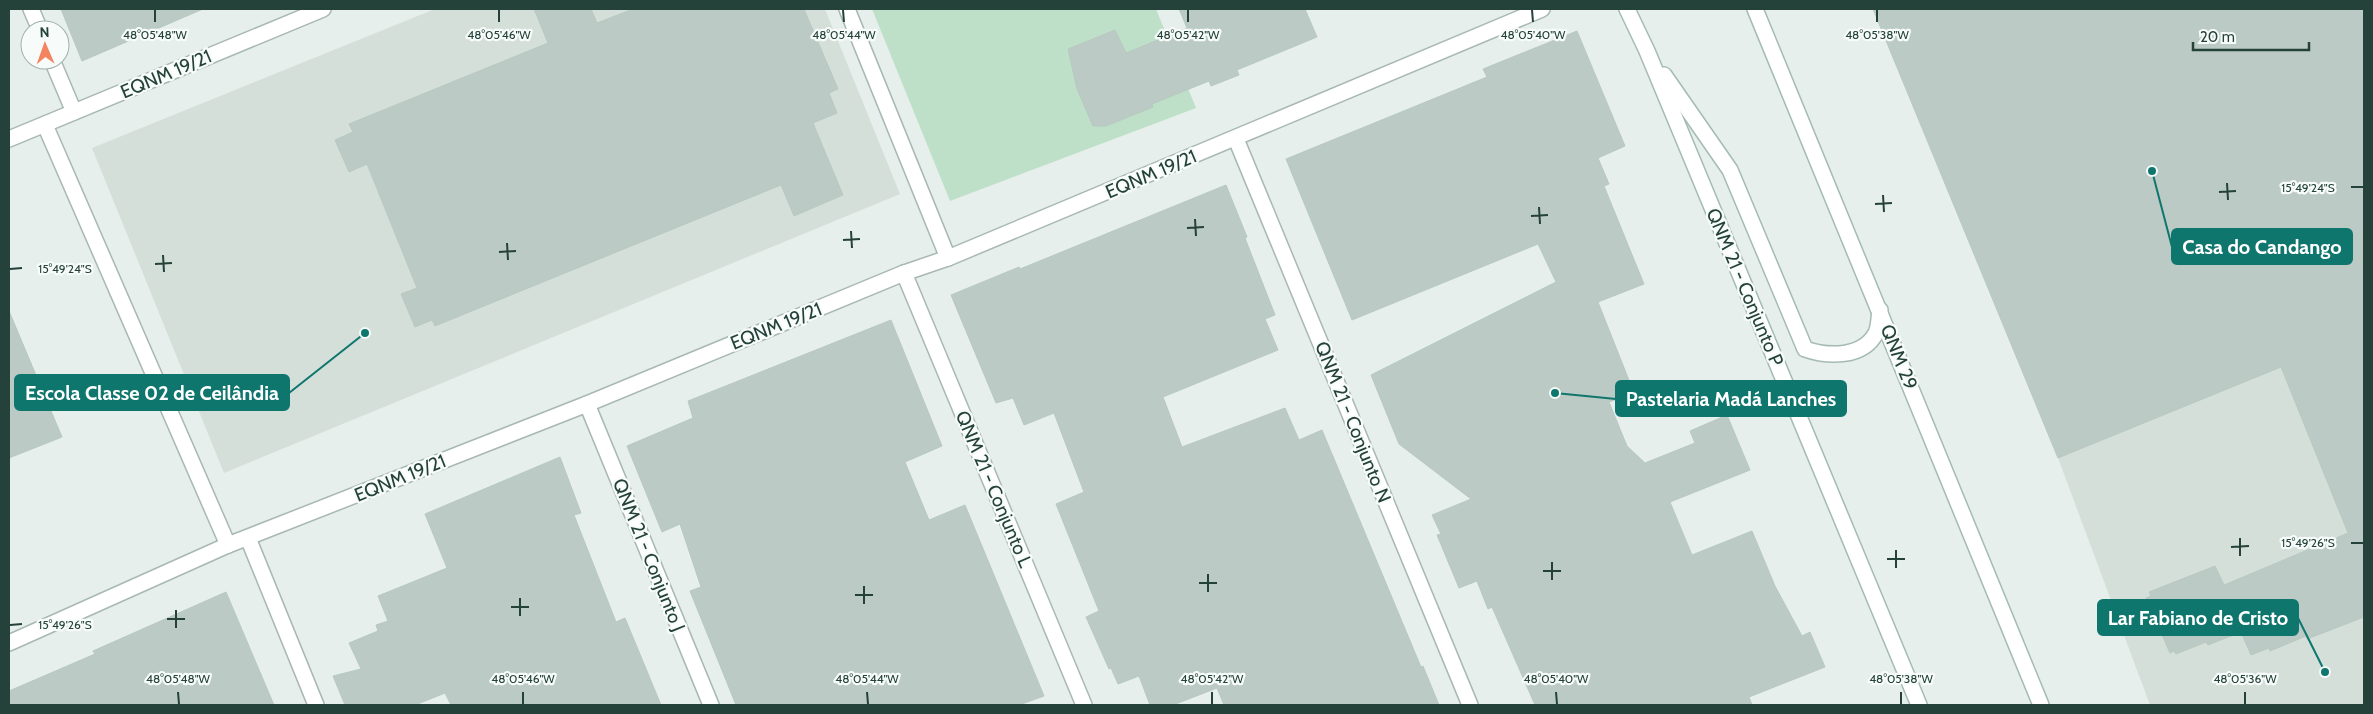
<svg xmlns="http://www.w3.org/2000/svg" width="2373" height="714" font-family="Cabin,sans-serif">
  <rect width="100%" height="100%" fill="#e6efeb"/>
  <g fill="#d4dfda">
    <path d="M435 9H825L900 194 224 473 92 148Z"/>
    <path d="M2364 333V705H2150L2058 458Z"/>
  </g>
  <path fill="#bfe0c8" d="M872 9H1156L1196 108 950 201Z"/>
  <g fill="#bbcac4" stroke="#b8c9c2">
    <path d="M61 9H203L82 61Z"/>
    <path d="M534 9H591L597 23 633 9H804L838 89 829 93 837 113 813 123 843 195 794 216 781 185 435 326 432 320 415 327 401 294 417 288 367 164 349 172 335 140 353 132 349 124 548 43Z"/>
    <path d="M1179 9H1305L1317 37 1237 70 1239 75 1211 86 1209 81 1152 104 1153 107 1106 126H1093L1077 89 1068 49 1115 30 1126 53 1187 28Z"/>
    <path d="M1873 9H2364V617L2307 639 2306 636 2270 651 2269 648 2251 655 2241 632 2208 645 2206 642 2176 654 2174 651 2170 653 2146 598 2151 596 2149 592 2215 566 2224 585 2348 533 2281 367 2058 458Z"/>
    <path d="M1577 31 1625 146 1598 158 1609 184 1604 186 1644 284 1598 302 1634 393 1609 402 1627 446 1645 463 1695 443 1690 431 1727 415 1750 470 1670 502 1692 555 1752 531 1775 586 1802 636 1810 632 1825 667 1749 697 1752 705H1535L1492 607 1488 609 1477 581 1459 588 1437 535 1441 534 1432 515 1471 499 1399 444 1371 375 1556 282 1538 244 1352 320 1286 159 1487 77 1483 69Z"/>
    <path d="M1226 185 1247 237 1245 238 1275 315 1265 319 1278 350 1163 397 1182 447 1285 408 1299 440 1322 430 1421 667 1423 666 1439 705H1224L1217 688 1173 705H1150L1139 676 1118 684 1111 668 1109 669 1086 617 1099 611 1056 504 1084 492 1054 413 1024 425 1013 398 996 403 951 295 1019 267 1020 269Z"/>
    <path d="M9 311 62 437 9 458Z"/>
    <path d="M891 320 942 446 905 462 929 520 965 505 1044 696 1019 705H736L690 591 701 587 680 524 662 532 627 446 693 418 688 401Z"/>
    <path d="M560 457 581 513 574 515 616 622 625 618 661 705H451L445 693 415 705H345L333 676 361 669 349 643 378 631 376 625 388 621 378 596 447 568 425 514Z"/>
    <path d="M226 592 274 705H9V691L95 654 93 651Z"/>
  </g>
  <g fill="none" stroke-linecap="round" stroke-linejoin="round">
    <defs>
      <g id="street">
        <path d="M31 9 40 30"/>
        <path d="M847 9 948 258"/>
        <path d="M52 60 74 112"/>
        <path d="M45 125 228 545"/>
        <path d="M9 139 323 9"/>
        <path d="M1236 139 1470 705"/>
        <path d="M904 273 1084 705"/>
        <path d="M587 404 711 705"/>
        <path d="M248 538 316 705"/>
        <path d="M9 643 228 545 587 404 904 273 948 258 1542 9"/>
      </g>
      <g id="secondary">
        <path d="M1627 9 1647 51 1919 705"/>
        <path d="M1755 9 2041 705"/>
        <path d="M1664 75 1730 170 1805 349C1828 357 1863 358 1876 333 1879 327 1879 317 1880 310"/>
      </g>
    </defs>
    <use href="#street" stroke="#a8b8b2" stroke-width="18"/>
    <use href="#secondary" stroke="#a4bbb3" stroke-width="18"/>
    <use href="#street" stroke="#fff" stroke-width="15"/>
    <use href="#secondary" stroke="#fff" stroke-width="15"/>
  </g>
  <path fill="none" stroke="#24423a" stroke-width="2" d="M155 10V22M499 10V22M843 10 844 22M1188 10V22M1532 10 1533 22M1877 10V22M2227 183 2228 200M2351 187H2363M2219 192 2236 191M1883 195 1884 212M1875 204 1892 203M1539 207 1540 224M1531 216 1548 215M1195 219 1196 236M1187 228 1204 227M851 231 852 248M843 240 860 239M507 243 508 260M499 252 516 251M163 255 164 272M155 264 172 263M10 269 22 268M2240 538V556M2351 543H2363M2231 547 2249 546M1896 550V568M1887 559H1905M1552 562V580M1543 571H1561M1208 574V592M1199 583H1217M864 586V604M855 595H873M520 598V616M511 607H529M176 610V628M167 619H185M10 625 22 624M178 692 179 704M523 692V704M867 692 868 704M1212 692V704M1556 692 1557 704M1901 692V704M2245 692V704"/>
  <g text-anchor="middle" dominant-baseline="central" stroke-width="4.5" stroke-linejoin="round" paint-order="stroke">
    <g font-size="19" fill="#24423a" stroke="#f7fbf9">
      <text transform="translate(166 74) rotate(-23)">EQNM 19/21</text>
      <text transform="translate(1151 174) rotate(-23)">EQNM 19/21</text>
      <text transform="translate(1745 287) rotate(67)">QNM 21 - Conjunto P</text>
      <text transform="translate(776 326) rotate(-22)">EQNM 19/21</text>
      <text transform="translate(1899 357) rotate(68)">QNM 29</text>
      <text transform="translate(1353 422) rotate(68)">QNM 21 - Conjunto N</text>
      <text transform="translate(400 478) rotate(-22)">EQNM 19/21</text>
      <text transform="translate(994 489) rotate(67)">QNM 21 - Conjunto L</text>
      <text transform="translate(649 555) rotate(68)">QNM 21 - Conjunto J</text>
    </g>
  </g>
  <g font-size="12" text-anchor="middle" fill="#24423a" stroke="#f7fbf9" stroke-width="4.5" stroke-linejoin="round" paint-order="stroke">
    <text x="155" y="39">48°05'48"W</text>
    <text x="499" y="39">48°05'46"W</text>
    <text x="844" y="39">48°05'44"W</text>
    <text x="1188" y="39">48°05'42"W</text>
    <text x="1533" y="39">48°05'40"W</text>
    <text x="1877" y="39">48°05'38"W</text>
    <text x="2308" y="192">15°49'24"S</text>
    <text x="65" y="273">15°49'24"S</text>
    <text x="2308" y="547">15°49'26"S</text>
    <text x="65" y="629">15°49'26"S</text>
    <text x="178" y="683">48°05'48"W</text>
    <text x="523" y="683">48°05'46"W</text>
    <text x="867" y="683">48°05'44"W</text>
    <text x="1212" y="683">48°05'42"W</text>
    <text x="1556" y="683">48°05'40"W</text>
    <text x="1901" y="683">48°05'38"W</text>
    <text x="2245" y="683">48°05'36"W</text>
  </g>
  <path fill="none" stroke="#0f766e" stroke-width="2" d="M2152 171L2172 247M365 333L289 393M1555 393L1616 399M2325 672L2298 618"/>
  <g fill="#0f766e" stroke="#f7fbf9" stroke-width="2">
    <circle cx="2152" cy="171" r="5"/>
    <circle cx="365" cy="333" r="5"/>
    <circle cx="1555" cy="393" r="5"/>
    <circle cx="2325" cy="672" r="5"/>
  </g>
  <g fill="#0f766e" stroke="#0f766e" stroke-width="2">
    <rect x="2172" y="229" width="180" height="35" rx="5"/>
    <rect x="15" y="375" width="274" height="35" rx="5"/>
    <rect x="1616" y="381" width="230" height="35" rx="5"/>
    <rect x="2098" y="600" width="200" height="35" rx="5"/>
  </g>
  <g font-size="20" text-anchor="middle" font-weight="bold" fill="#fff">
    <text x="2262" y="254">Casa do Candango</text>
    <text x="152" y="400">Escola Classe 02 de Ceilândia</text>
    <text x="1731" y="406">Pastelaria Madá Lanches</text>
    <text x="2198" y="625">Lar Fabiano de Cristo</text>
  </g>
  <rect width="2373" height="714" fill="none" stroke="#24423a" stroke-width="20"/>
  <g transform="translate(45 45) rotate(358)"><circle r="24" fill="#f7fbf9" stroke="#a3b1ad"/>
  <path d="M0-4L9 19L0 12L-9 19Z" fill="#f4845f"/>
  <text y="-8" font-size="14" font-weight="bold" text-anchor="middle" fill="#24423a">N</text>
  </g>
  <path d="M2193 42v8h116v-8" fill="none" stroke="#24423a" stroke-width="2.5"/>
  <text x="2200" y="42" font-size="15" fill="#24423a" stroke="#f7fbf9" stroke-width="4" paint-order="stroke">20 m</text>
</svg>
